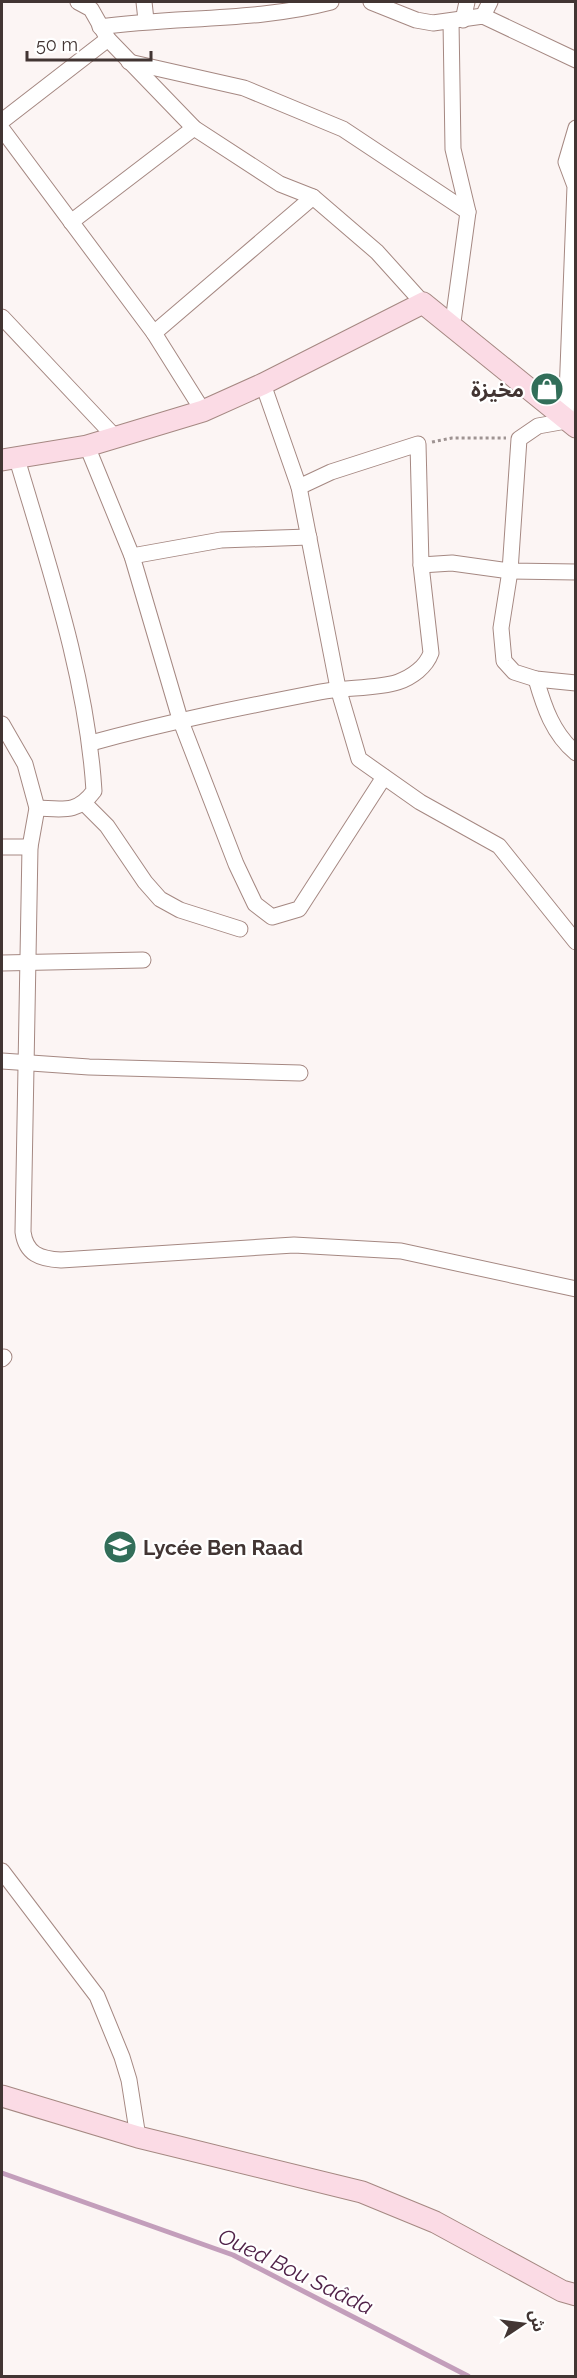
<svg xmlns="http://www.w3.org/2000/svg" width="577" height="2378" font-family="Raleway,'Noto Sans Arabic',sans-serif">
  <rect width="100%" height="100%" fill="#fcf5f4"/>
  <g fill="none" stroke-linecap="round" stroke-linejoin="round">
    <path stroke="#c39ebb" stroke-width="5" d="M2 2173 233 2255 468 2376"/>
    <defs>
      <g id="street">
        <path d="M78 2 91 9 108 39 194 128 280 184 313 197 377 252 423 303"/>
        <path d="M144 2 146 20"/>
        <path d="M371 2 416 20 433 23 483 16 576 60"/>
        <path d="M483 16 490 2"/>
        <path d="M463 20 467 2"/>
        <path d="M451 21 453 149 468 212 452 329"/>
        <path d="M100 27C176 16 255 22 331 2"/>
        <path d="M129 62 244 88 343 129 468 212"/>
        <path d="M2 121 108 39"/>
        <path d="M576 128 566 162 575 186 566 421 538 426 519 439 510 571 501 628 504 661 514 672 536 679 576 683"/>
        <path d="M2 129 154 333 203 411"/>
        <path d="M71 222 194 128"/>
        <path d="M2 317 115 437"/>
        <path d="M154 333 313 197"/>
        <path d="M263 384 299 487 338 688 359 759 420 802 499 846 576 942"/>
        <path d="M87 446 132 556 180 719 236 864 255 904 272 917 299 909 384 777"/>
        <path d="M17 459C49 567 87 678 94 791 77 814 63 809 37 808"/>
        <path d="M132 556 221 540 309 537"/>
        <path d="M421 565 452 563 510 571 576 572"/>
        <path d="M536 679C544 707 553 734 576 753"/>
        <path d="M2 724 25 764 37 808 30 847 23 1232C26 1254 40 1259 61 1260L294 1245 401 1251 576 1289"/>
        <path d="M91 743C167 722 243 707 320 692 344 687 377 689 398 682 412 677 426 667 431 653L421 565 418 444 331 472 299 487"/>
        <path d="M85 804 107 826 145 882 160 899 180 910 240 929"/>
        <path d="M2 847H30"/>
        <path d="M2 963 143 960"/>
        <path d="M2 1061 89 1067 300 1073"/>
        <path d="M2 1359 4 1357"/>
        <path d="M2 1871 97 1996 122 2057 129 2080 138 2137"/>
      </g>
      <g id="secondary">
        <path d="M2 460 87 446 203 411 263 384 423 303 576 427"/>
        <path d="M2 2096 138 2137 362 2192 435 2222 562 2291 576 2295"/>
      </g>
    </defs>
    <use href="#street" stroke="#a58882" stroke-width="17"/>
    <use href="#secondary" stroke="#a58882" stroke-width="23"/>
    <path stroke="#9e9392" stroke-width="3" stroke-dasharray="3 3" stroke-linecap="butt" d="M432 442 452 438H506"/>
    <use href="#street" stroke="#fff" stroke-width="15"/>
    <use href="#secondary" stroke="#fbdbe5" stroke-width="21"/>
  </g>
  <defs>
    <symbol id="shop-disc" viewBox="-11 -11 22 22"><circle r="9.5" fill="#326e59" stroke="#fff"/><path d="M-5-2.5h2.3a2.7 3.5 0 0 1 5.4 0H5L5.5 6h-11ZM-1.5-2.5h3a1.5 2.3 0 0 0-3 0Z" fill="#fff"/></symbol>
    <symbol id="school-disc" viewBox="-11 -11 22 22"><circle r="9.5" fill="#326e59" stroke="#fff"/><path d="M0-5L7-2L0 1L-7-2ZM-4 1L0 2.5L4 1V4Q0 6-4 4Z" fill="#fff"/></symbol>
  </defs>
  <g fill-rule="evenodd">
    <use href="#shop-disc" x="528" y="370" width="38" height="38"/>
    <use href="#school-disc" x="101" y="1528" width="38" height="38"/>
  </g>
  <g text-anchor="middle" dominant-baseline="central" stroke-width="4.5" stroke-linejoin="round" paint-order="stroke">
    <g font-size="21" font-weight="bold" fill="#423533" stroke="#fff" text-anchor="end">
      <text x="524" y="389">مخيزة</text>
      <text x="143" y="1547" text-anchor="start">Lycée Ben Raad</text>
    </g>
    <g font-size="22" font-style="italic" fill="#512349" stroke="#fff">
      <text transform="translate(296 2271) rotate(26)">Oued Bou Saâda</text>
    </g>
  </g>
  <rect width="577" height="2378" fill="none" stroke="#423533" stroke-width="6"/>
  <g transform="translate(523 2324) rotate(77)" stroke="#ffffff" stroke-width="4.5" paint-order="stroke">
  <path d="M0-4.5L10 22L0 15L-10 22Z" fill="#423533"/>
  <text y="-9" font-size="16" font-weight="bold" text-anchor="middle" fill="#423533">ش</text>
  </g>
  <path d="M27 51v9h124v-9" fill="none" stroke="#423533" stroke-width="3"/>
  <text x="36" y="51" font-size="18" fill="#423533" stroke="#ffffff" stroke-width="4.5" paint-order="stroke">50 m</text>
</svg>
